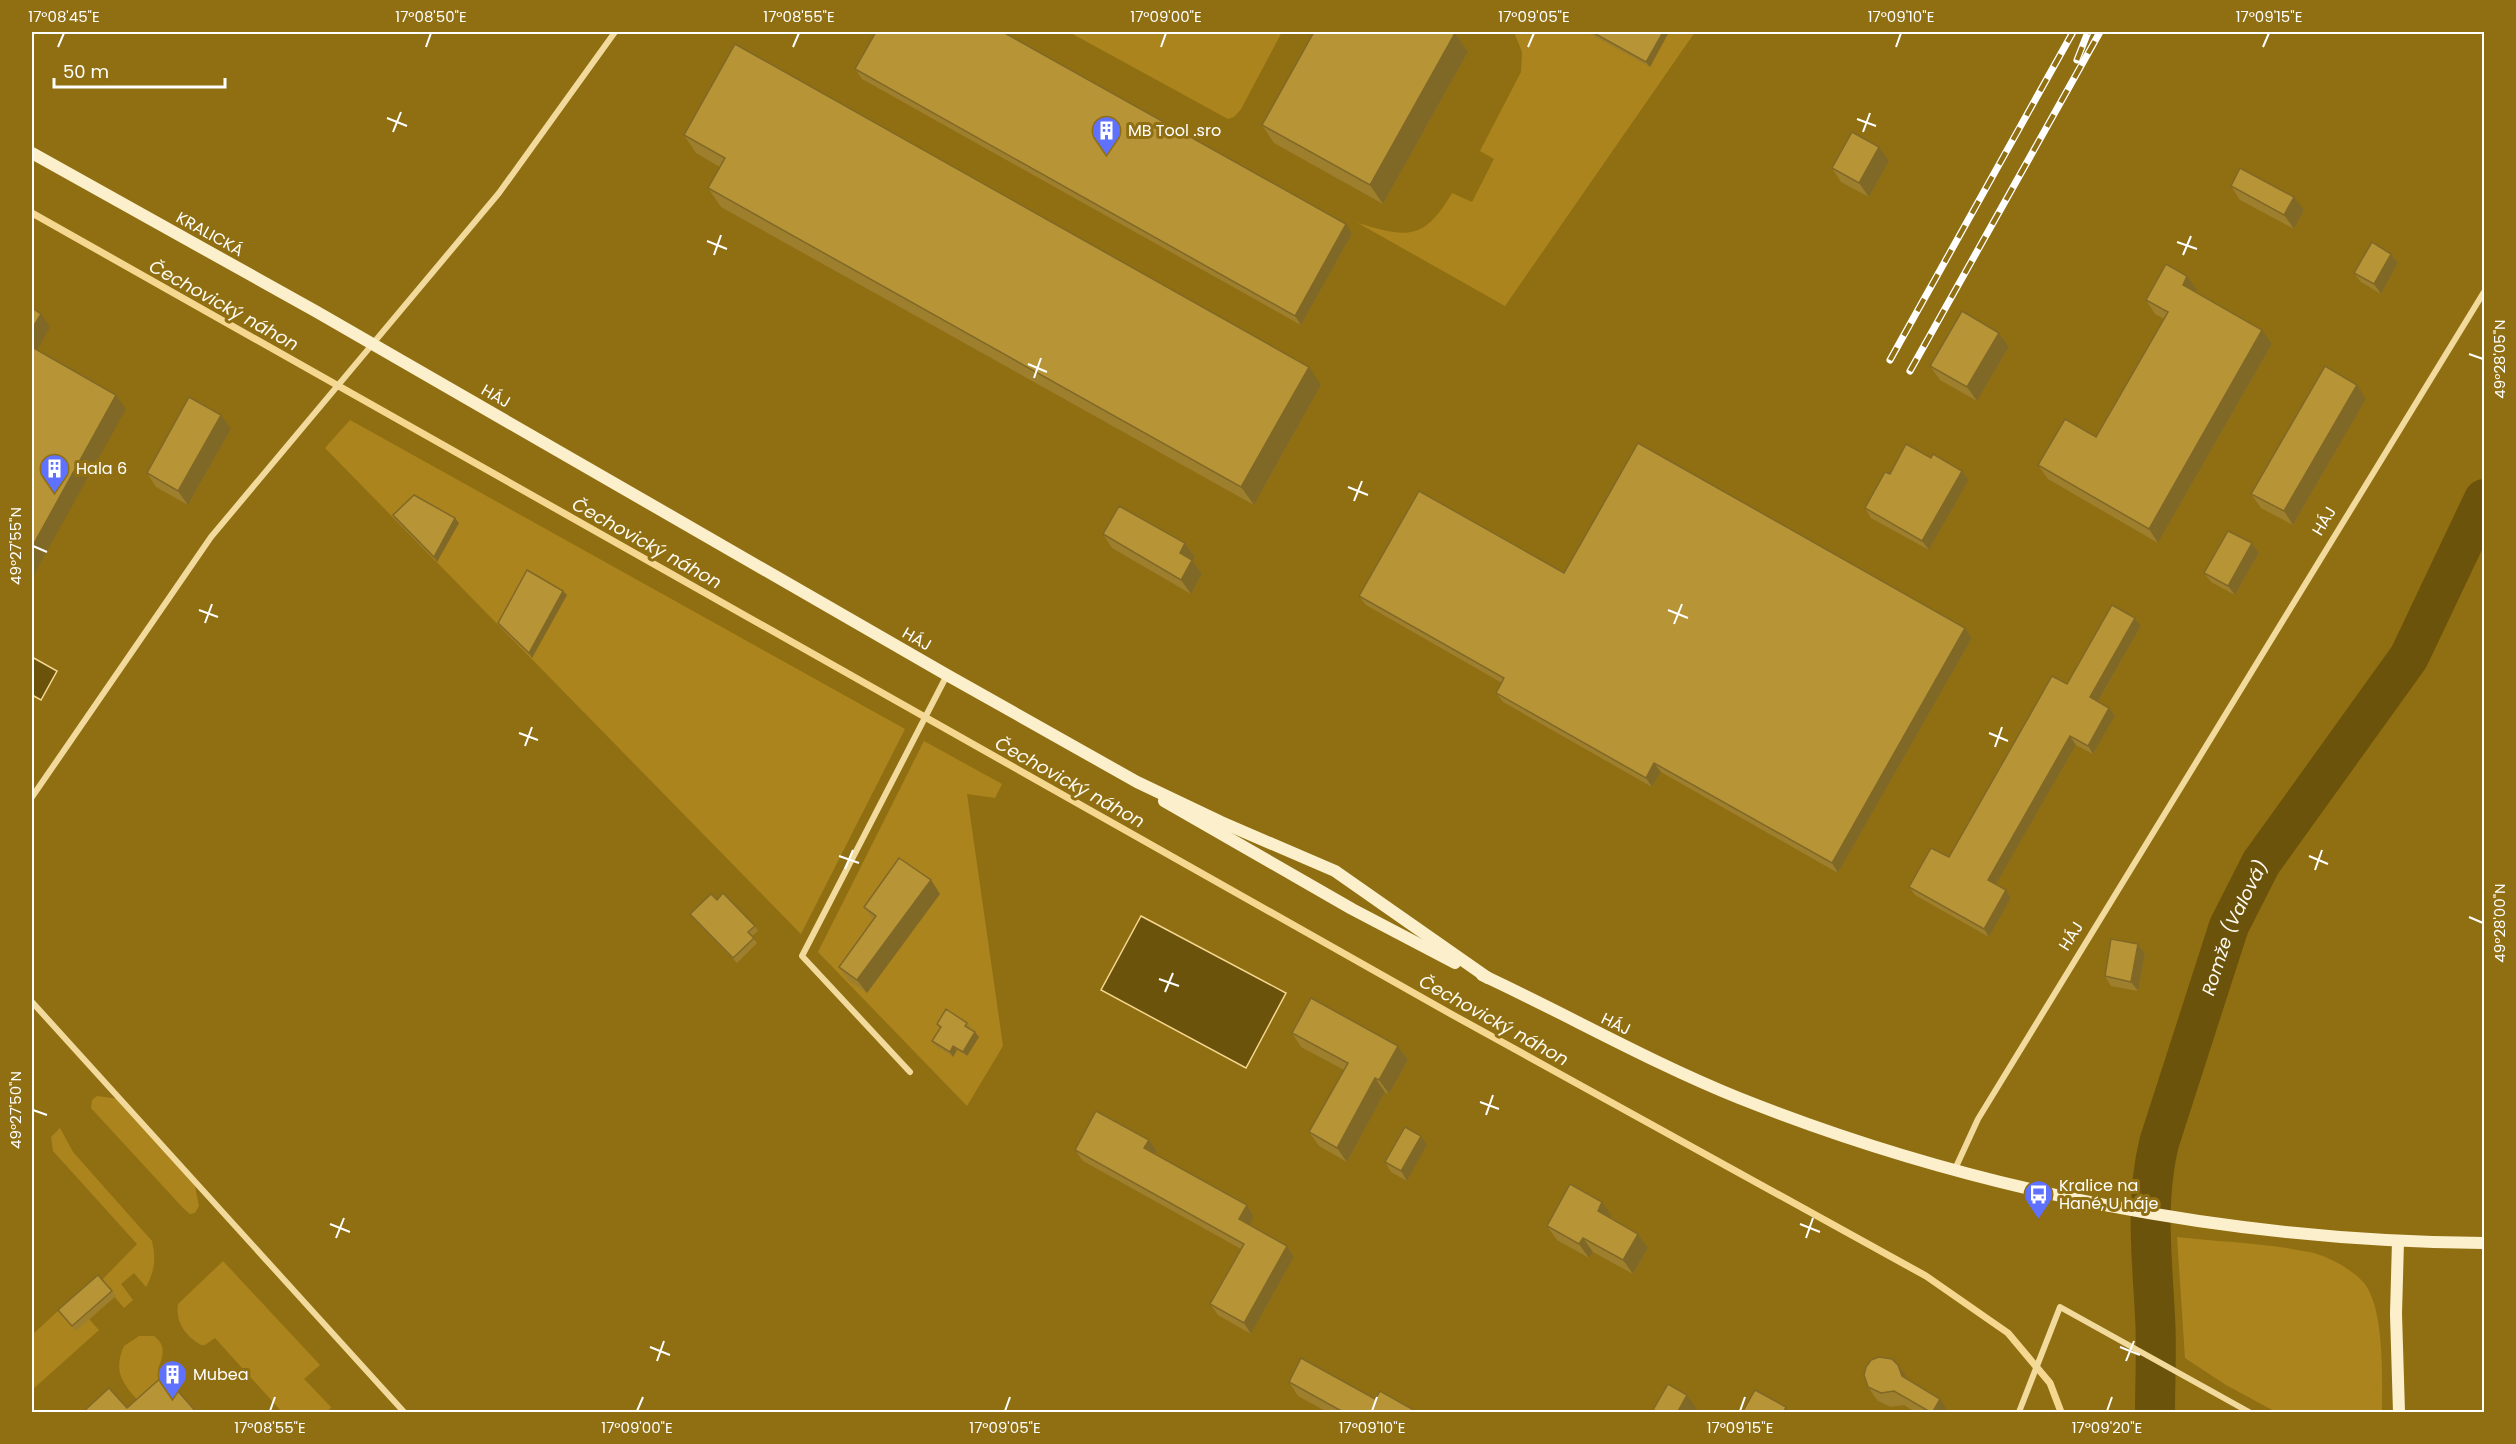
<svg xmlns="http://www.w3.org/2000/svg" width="2516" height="1444" font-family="Poppins,sans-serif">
  <rect width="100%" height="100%" fill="#906f12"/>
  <g fill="#ac841d">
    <path d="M1069 32H1282L1241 109 1234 117 1228 119Z"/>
    <path d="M1514 32H1587L1649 66 1669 32H1695L1505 306 1358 223C1407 238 1424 241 1452 193L1472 202 1494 159 1480 151 1521 72 1522 52Z"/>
    <path d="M350 420 905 729 801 934 325 448Z"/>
    <path d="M924 741 1002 784 995 798 967 794 1003 1046 967 1106 818 952Z"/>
    <path d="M97 1096 119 1099 194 1182 199 1206 195 1213 190 1214 184 1209 91 1108 92 1100Z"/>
    <path d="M60 1128 73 1152 152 1241C156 1259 155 1270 146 1287L134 1273 121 1284 133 1300 124 1308 101 1281 137 1244 53 1151 51 1137Z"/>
    <path d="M2177 1237C2220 1242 2266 1243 2309 1252 2326 1255 2352 1269 2364 1283 2385 1309 2382 1380 2382 1412H2276L2226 1385 2185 1358Z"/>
    <path d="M223 1261 320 1365 304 1379 331 1407 328 1412H282L215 1338 205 1345H201C185 1336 175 1321 178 1304Z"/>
    <path d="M71 1299 99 1330 32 1390V1335Z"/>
    <path d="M139 1336H154C167 1346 163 1356 158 1369L173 1389 148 1412C129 1389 110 1377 124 1346Z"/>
  </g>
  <g fill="#6c530b" stroke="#f5d78f" stroke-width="1.5">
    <path d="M32 657 57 671 41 700 32 695Z"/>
    <path d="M1141 916 1286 993 1246 1068 1101 990Z"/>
  </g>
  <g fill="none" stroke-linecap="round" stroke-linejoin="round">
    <path stroke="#f5d78f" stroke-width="7" d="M32 213 1451 1014 1926 1276 2008 1333 2050 1383 2061 1412"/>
    <path stroke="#6c530b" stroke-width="40" id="s1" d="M2155 1412C2155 1380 2157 1348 2155 1316 2152 1256 2145 1202 2159 1143L2229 926 2261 863 2409 657 2484 499"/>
    <g stroke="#f2da9d" stroke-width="6">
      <path d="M32 797 211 537 499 193 615 32"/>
      <path d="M32 1002 404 1412"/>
      <path d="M910 1072 802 956 947 675"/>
      <path d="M1955 1169 1978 1119 2484 292"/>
      <path d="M2019 1412 2060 1307 2249 1412"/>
    </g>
    <g stroke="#fcf0cc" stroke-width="12">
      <path d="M32 153 317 312 947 675 1137 782 1221 822 1335 871 1488 978"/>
      <path d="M1164 801 1352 909 1455 963"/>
      <path d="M1482 975C1568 1015 1650 1062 1739 1098 1975 1192 2230 1241 2484 1243"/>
      <path d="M2398 1241 2396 1314 2399 1412"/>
    </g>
    <defs>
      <g id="rail">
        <path d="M2077 60 2088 32"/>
        <path d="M1890 360 2073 32"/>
        <path d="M1910 371 2100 32"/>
      </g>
    </defs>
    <use href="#rail" stroke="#fff" stroke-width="7"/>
    <use href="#rail" stroke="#906f12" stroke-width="4.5" stroke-dasharray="14" stroke-linecap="butt"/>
  </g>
  <g fill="#9d7f2e">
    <path d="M1587 32H1669L1650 67Z"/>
    <path d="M1468 52 1383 204 1274 143 1262 125Z"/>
    <path d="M855 69 1352 234 1301 325 862 79Z"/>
    <path d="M684 135 1321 385 1254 505 721 207 708 188 720 167 696 153Z"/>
    <path d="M1889 161 1869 197 1841 182 1832 168Z"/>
    <path d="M2231 186 2304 210 2294 229 2240 200Z"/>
    <path d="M2391 254 2398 263 2381 294 2361 282 2354 273Z"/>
    <path d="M2197 290 2196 292 2272 344 2158 543 2048 479 2038 465 2096 437 2164 319 2155 314 2146 300Z"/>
    <path d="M1999 333 2009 347 1977 401 1940 380 1930 366Z"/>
    <path d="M2366 399 2293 525 2261 508 2251 494Z"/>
    <path d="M231 429 188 505 156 487 147 473Z"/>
    <path d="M1931 458 1962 471 1969 480 1929 550 1871 518 1865 508 1890 474Z"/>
    <path d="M393 515 459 523 437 562 396 520Z"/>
    <path d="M1103 534 1185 543 1195 557 1193 561 1202 574 1191 594 1112 548Z"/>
    <path d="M2252 543 2259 553 2235 595 2211 582 2204 573Z"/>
    <path d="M1564 573 1965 628 1972 638 1838 873 1661 772 1652 787 1503 702 1496 693 1502 683 1366 605 1359 596Z"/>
    <path d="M567 595 532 658 501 627 498 623Z"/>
    <path d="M2135 618 2141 626 2098 702 2109 708 2115 716 2093 754 2076 745 1996 884 2006 890 2011 898 1989 937 1915 895 1909 887 1949 857 2067 684Z"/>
    <path d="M931 880 940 894 867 993 849 981 839 967 873 920 864 907Z"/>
    <path d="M717 900 755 926 758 931 752 936 757 943 737 963 694 919 690 914Z"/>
    <path d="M2138 944 2145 954 2138 991 2111 986 2105 976Z"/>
    <path d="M967 1023 971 1027 970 1029 979 1037 967 1056 957 1050 953 1057 936 1046 932 1041 940 1029 937 1024Z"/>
    <path d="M1292 1033 1398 1046 1408 1060 1389 1094 1385 1092 1347 1162 1319 1146 1309 1132 1344 1070 1301 1047Z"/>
    <path d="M1149 1140 1157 1151 1155 1154 1247 1205 1254 1216 1249 1225 1287 1246 1294 1257 1251 1334 1218 1315 1210 1304 1241 1249 1083 1161 1075 1150Z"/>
    <path d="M1427 1145 1407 1181 1391 1172 1385 1162Z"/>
    <path d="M1612 1216 1611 1218 1638 1234 1648 1248 1633 1274 1593 1252 1589 1258 1557 1240 1547 1226Z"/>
    <path d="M112 1291 116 1296 76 1331 58 1310Z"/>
    <path d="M1908 1379 1949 1413H1917L1904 1405 1891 1407 1878 1401 1868 1387Z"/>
    <path d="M1289 1382 1375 1399 1419 1413H1329L1298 1396Z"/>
  </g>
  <g fill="#806826">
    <path d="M1663 32H1669L1650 67 1646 62Z"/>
    <path d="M1455 33 1468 52 1383 204 1370 185Z"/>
    <path d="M1879 147 1889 161 1869 197 1859 183Z"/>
    <path d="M2294 197 2304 210 2294 229 2284 215Z"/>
    <path d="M1346 224 1352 234 1301 325 1295 316Z"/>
    <path d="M2391 254 2398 263 2381 294 2374 284Z"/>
    <path d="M2187 276 2197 290 2192 299 2183 285Z"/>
    <path d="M41 314 50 327 34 356 32 353V329Z"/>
    <path d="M2262 330 2272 344 2158 543 2149 529Z"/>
    <path d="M1999 333 2009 347 1977 401 1967 387Z"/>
    <path d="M1309 367 1321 385 1254 505 1241 487Z"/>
    <path d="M2357 385 2366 399 2293 525 2284 511Z"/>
    <path d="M116 395 126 409 32 578V547Z"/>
    <path d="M221 415 231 429 188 505 178 491Z"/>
    <path d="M1962 471 1969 480 1929 550 1922 541Z"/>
    <path d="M455 518 459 523 437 562 434 557Z"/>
    <path d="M1185 543 1195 557 1193 561 1202 574 1191 594 1181 580 1180 553Z"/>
    <path d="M2252 543 2259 553 2235 595 2228 586Z"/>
    <path d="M563 591 567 595 532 658 529 653Z"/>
    <path d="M2135 618 2141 626 2096 705 2090 697Z"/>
    <path d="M1965 628 1972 638 1838 873 1832 863Z"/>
    <path d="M2109 708 2115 716 2093 754 2088 746Z"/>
    <path d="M2070 736 2076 745 1994 888 1988 880Z"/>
    <path d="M1654 763 1661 772 1652 787 1646 778Z"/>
    <path d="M931 880 940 894 867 993 857 980Z"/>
    <path d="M2006 890 2011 898 1989 937 1984 929Z"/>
    <path d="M2138 944 2145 954 2138 991 2131 982Z"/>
    <path d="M975 1032 979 1037 967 1056 963 1052Z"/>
    <path d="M953 1046 957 1050 953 1057 950 1052Z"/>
    <path d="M1398 1046 1408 1060 1389 1094 1379 1080Z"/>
    <path d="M1375 1078 1385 1092 1347 1162 1337 1148Z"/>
    <path d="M1421 1136 1427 1145 1407 1181 1401 1171Z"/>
    <path d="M1149 1140 1157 1151 1152 1159 1144 1148Z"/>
    <path d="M1602 1202 1612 1216 1607 1225 1598 1211Z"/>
    <path d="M1247 1205 1254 1216 1247 1230 1239 1219Z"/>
    <path d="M1638 1234 1648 1248 1633 1274 1623 1260Z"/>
    <path d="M1583 1238 1593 1252 1589 1258 1579 1244Z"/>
    <path d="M1287 1246 1294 1257 1251 1334 1244 1323Z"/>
    <path d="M1898 1365 1908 1379 1902 1376Z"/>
    <path d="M1687 1395 1697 1409 1695 1413H1677Z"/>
    <path d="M1940 1399 1949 1413H1932Z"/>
    <path d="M1786 1407 1790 1413H1783Z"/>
  </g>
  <g fill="#b79436" stroke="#806826" stroke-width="1.5">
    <path d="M876 32H1003L1346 224 1295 316 855 69Z"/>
    <path d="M1314 32H1452L1455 33 1370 185 1262 125Z"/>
    <path d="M1592 32H1663L1646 62Z"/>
    <path d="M735 44 1309 367 1241 487 708 188 725 158 684 135Z"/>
    <path d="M1852 132 1879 147 1859 183 1832 168Z"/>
    <path d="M2240 168 2294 197 2284 215 2231 186Z"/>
    <path d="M2372 242 2391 254 2374 284 2354 273Z"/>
    <path d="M2166 264 2187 276 2183 285 2262 330 2149 529 2038 465 2065 419 2096 437 2168 312 2146 300Z"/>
    <path d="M32 308 41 314 32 329Z"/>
    <path d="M1962 311 1999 333 1967 387 1930 366Z"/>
    <path d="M32 347 116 395 32 547Z"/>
    <path d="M2325 366 2357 385 2284 511 2251 494Z"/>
    <path d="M189 397 221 415 178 491 147 473Z"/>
    <path d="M1638 443 1965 628 1832 863 1654 763 1646 778 1496 693 1504 678 1359 596 1419 491 1564 573Z"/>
    <path d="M1906 444 1931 458 1933 454 1962 471 1922 541 1865 508 1885 472 1890 474Z"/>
    <path d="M414 495 455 518 434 557 393 515Z"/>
    <path d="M1119 506 1185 543 1180 553 1192 560 1181 580 1103 534Z"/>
    <path d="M2228 531 2252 543 2228 586 2204 573Z"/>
    <path d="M527 570 563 591 529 653 498 623Z"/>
    <path d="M2112 605 2135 618 2090 697 2109 708 2088 746 2070 736 1988 880 2006 890 1984 929 1909 887 1931 848 1949 857 2052 676 2067 684Z"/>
    <path d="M899 858 931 880 857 980 839 967 876 916 864 907Z"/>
    <path d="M723 893 755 926 748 932 754 938 733 958 690 914 711 894 717 900Z"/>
    <path d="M2111 939 2138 944 2131 982 2105 976Z"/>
    <path d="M1311 998 1398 1046 1379 1080 1375 1078 1337 1148 1309 1132 1348 1063 1292 1033Z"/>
    <path d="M946 1009 967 1023 965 1026 975 1032 963 1052 953 1046 950 1052 932 1041 941 1027 937 1024Z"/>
    <path d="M1096 1111 1149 1140 1144 1148 1247 1205 1239 1219 1287 1246 1244 1323 1210 1304 1244 1244 1075 1150Z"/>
    <path d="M1405 1127 1421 1136 1401 1171 1385 1162Z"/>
    <path d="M1570 1184 1602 1202 1598 1211 1638 1234 1623 1260 1583 1238 1579 1244 1547 1226Z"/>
    <path d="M98 1275 112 1291 72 1326 58 1310Z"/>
    <path d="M1879 1357 1892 1359 1898 1365 1902 1376 1940 1399 1932 1413 1894 1391 1881 1393 1868 1387 1864 1375 1866 1367 1871 1360Z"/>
    <path d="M1301 1358 1375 1399 1380 1391 1419 1413H1345L1289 1382Z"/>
    <path d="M164 1375 197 1413H82L109 1388 127 1408Z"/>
    <path d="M1668 1384 1687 1395 1677 1413H1658L1653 1410Z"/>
    <path d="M1755 1390 1786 1407 1783 1413H1742Z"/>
  </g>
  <path fill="none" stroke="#fff" stroke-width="2" d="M58 47 64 33M426 47 431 33M793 47 799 33M1161 47 1166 33M1528 47 1534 33M1896 47 1901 33M2263 47 2269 33M387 118 407 126M1857 119 1876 126M393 132 401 112M1863 132 1870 113M707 241 727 249M2177 242 2197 249M714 255 721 235M2183 255 2191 236M2469 354 2483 359M1028 364 1047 372M1034 378 1041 358M1348 487 1368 495M1354 501 1362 481M33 546 47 552M199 610 218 617M1668 610 1688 618M205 623 212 604M1674 624 1682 604M519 733 538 740M1989 733 2008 741M525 746 532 727M1995 747 2002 727M839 856 859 863M2309 856 2328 864M845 869 853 850M2315 870 2322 850M2469 917 2483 923M1159 979 1179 986M1165 992 1173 973M1480 1102 1499 1109M33 1110 47 1115M1486 1115 1493 1095M330 1224 350 1232M1800 1224 1820 1232M336 1238 344 1218M1806 1238 1813 1218M650 1347 670 1355M2120 1347 2140 1355M657 1361 664 1341M2126 1361 2134 1341M270 1411 275 1397M637 1411 643 1397M1005 1411 1010 1397M1372 1411 1377 1397M1740 1411 1745 1397M2107 1411 2112 1397"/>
  <defs>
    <symbol id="building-pin" viewBox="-11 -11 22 30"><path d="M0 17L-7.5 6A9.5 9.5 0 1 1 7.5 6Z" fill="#5e71ff" stroke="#906f12"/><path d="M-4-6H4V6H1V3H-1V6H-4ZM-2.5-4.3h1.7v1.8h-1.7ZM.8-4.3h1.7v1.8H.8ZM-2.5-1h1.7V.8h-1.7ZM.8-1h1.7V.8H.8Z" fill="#fff"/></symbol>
    <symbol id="bus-pin" viewBox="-11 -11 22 30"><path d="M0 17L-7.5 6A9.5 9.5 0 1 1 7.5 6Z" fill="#5e71ff" stroke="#906f12"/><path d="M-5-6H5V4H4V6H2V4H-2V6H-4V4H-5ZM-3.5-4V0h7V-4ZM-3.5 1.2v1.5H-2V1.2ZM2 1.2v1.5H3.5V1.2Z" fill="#fff"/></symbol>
  </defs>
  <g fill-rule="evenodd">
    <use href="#building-pin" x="1090" y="114" width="33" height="45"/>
    <use href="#building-pin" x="38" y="452" width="33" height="45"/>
    <use href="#bus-pin" x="2022" y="1178" width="33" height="45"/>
    <use href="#building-pin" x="156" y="1358" width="33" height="45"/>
  </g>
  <g text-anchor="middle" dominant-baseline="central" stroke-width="6" stroke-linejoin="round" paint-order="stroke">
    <g font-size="16" fill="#fff" stroke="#906f12" text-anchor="start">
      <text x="1128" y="130">MB Tool .sro</text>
      <text x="76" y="468">Hala 6</text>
      <text x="2059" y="1185">Kralice na<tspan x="2059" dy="18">Hané, U háje</tspan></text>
      <text x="193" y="1374">Mubea</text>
    </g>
    <g font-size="16" fill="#fff" stroke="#906f12">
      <text transform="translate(210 234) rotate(29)">KRALICKÁ</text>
      <text transform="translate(496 396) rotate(30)">HÁJ</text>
      <text transform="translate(2324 521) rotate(-59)">HÁJ</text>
      <text transform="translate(917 639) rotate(30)">HÁJ</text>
      <text transform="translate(2071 936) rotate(-58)">HÁJ</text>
      <text transform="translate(1616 1024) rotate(26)">HÁJ</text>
    </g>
    <g font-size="18" font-style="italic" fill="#fefbf2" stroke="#906f12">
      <text transform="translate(224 305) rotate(29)">Čechovický náhon</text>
      <text transform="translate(647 543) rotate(29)">Čechovický náhon</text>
      <text transform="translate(1070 782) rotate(29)">Čechovický náhon</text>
      <text stroke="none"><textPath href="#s1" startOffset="498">Romže (Valová)</textPath></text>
      <text transform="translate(1494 1020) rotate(29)">Čechovický náhon</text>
    </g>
  </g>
  <rect width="2516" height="1444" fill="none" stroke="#906f12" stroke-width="66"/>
  <path d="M54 78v9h171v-9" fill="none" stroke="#ffffff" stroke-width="3"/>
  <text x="63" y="78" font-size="18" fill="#ffffff" stroke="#906f12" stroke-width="4.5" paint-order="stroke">50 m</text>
  <rect x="33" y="33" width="2450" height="1378" fill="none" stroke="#fff" stroke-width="2"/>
  <g font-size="15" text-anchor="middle" fill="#fff">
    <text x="64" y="22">17°08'45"E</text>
    <text x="431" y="22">17°08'50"E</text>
    <text x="799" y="22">17°08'55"E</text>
    <text x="1166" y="22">17°09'00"E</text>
    <text x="1534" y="22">17°09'05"E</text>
    <text x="1901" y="22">17°09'10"E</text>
    <text x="2269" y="22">17°09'15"E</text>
    <text transform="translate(2500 359) rotate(-90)" y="5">49°28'05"N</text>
    <text transform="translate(16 546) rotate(-90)" y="5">49°27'55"N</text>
    <text transform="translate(2500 923) rotate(-90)" y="5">49°28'00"N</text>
    <text transform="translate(16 1110) rotate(-90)" y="5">49°27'50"N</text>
    <text x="270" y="1433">17°08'55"E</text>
    <text x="637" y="1433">17°09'00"E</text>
    <text x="1005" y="1433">17°09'05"E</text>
    <text x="1372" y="1433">17°09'10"E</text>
    <text x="1740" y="1433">17°09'15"E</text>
    <text x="2107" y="1433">17°09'20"E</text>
  </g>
</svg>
